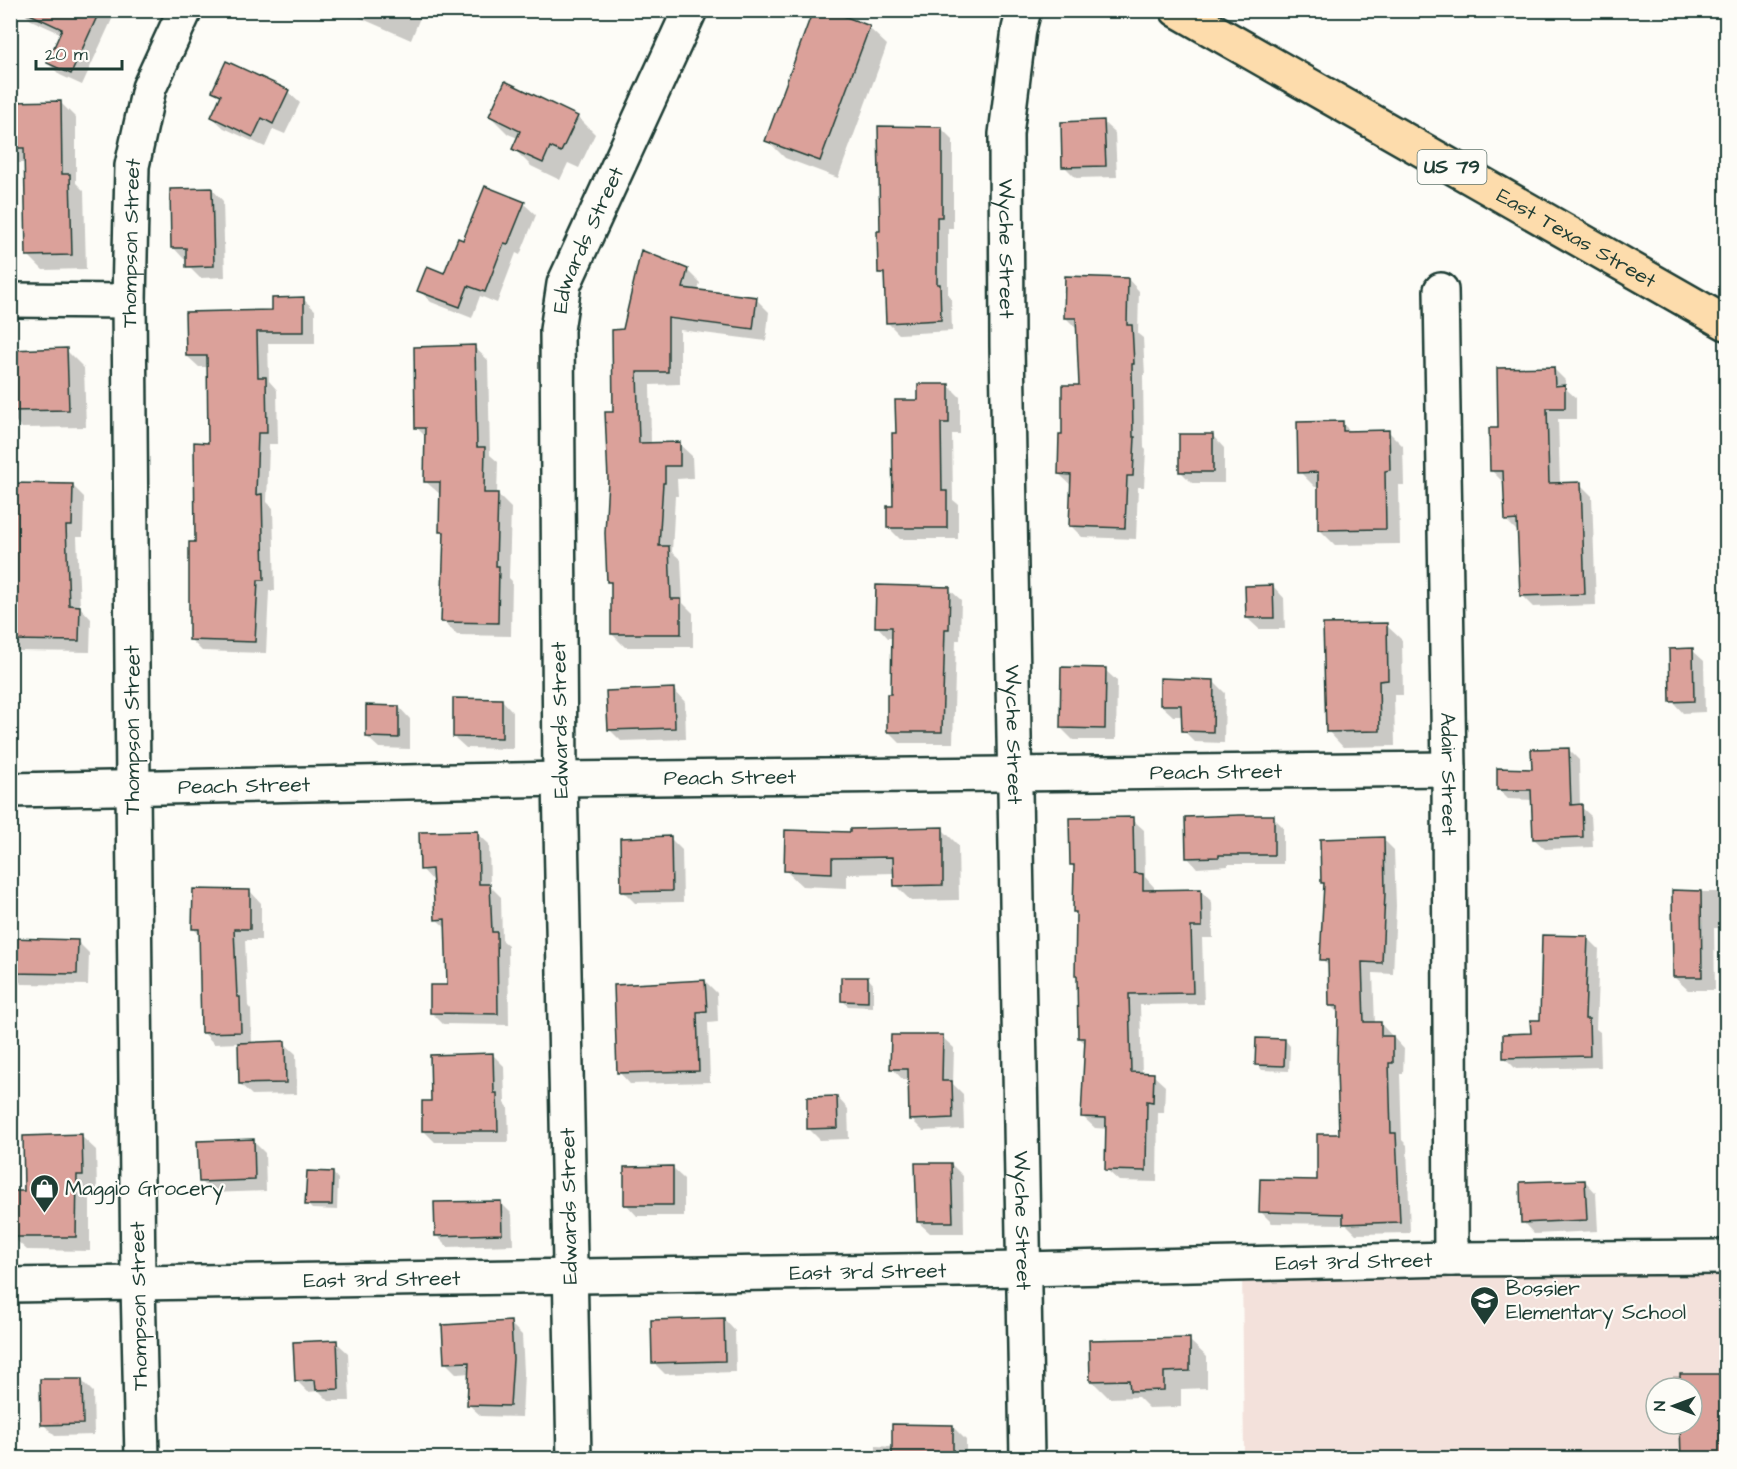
<svg xmlns="http://www.w3.org/2000/svg" width="1737" height="1469" font-family="'Architects Daughter',sans-serif">
  <rect width="100%" height="100%" fill="#fdfcf7"/>
  <filter id="ink" filterUnits="userSpaceOnUse"><feTurbulence type="fractalNoise" baseFrequency=".0167" numOctaves="2"/><feDisplacementMap in="SourceGraphic" scale="12" xChannelSelector="R" yChannelSelector="G"/><feConvolveMatrix kernelMatrix="1 2 1 2 8 2 1 2 1" color-interpolation-filters="sRGB"/></filter>
  <g filter="url(#ink)">
    <path fill="#f3e1db" fill-rule="evenodd" d="M1726 1258V1458H1244L1242 1263ZM1656 1388H1692V1424H1656Z"/>
    <g fill="#0003">
      <path d="M21 10H106L113 17 82 85 60 75 48 63 62 34 31 20Z"/>
      <path d="M342 10H423L411 40Z"/>
      <path d="M824 10 869 28 887 45 838 178 785 158 767 140Z"/>
      <path d="M214 90 288 92 300 103 285 134 273 129 265 147 224 128 212 117 221 97Z"/>
      <path d="M61 103 76 118V183L84 191 86 269 43 270 28 255 26 163H10V104Z"/>
      <path d="M490 116 578 117 595 134 579 168 568 163 560 180 531 166 514 149 518 138 508 134Z"/>
      <path d="M1103 122 1115 133 1117 177 1076 178 1064 166Z"/>
      <path d="M941 128 953 140V228H948V295L951 298 952 331 899 334 887 322 886 278 879 272 881 232Z"/>
      <path d="M212 189 223 201 225 277 200 278 188 266V259H184L173 247Z"/>
      <path d="M524 204 536 215 520 255 516 253 497 303 480 296 472 318 431 302 419 290 445 275 464 242Z"/>
      <path d="M687 270 700 283 698 291 756 299 769 312 766 341 680 330V384L650 385 651 444H679L692 456 693 478 677 479 678 496H675L672 552 681 560 683 603 693 613V647H625L612 634V585L608 581 614 414 624 331Z"/>
      <path d="M1128 279 1139 291 1138 334 1143 338 1145 375H1143L1144 448 1146 450 1144 487H1138L1136 539 1082 537 1070 525 1072 486 1059 474 1063 436 1080 386 1077 329 1065 317Z"/>
      <path d="M303 299 315 310V343H268L269 381 277 390 278 444H269L267 502 273 508 275 591H269L266 653 202 651 190 639 197 543 210 444 209 367H199L187 356 274 312Z"/>
      <path d="M474 347 488 360 490 455 498 462 497 494 511 508 509 578 512 581 511 636 457 635 443 621 445 536 441 531V495L425 481 426 437 416 427Z"/>
      <path d="M66 350 84 368 86 427 22 428 10 416V351Z"/>
      <path d="M1554 369 1565 380V388L1576 398V419H1558L1560 484H1580L1592 496 1596 605 1533 607 1521 595 1518 532 1506 520 1503 482 1492 471 1500 430Z"/>
      <path d="M948 385 960 397V434H952L953 500 958 504V539H900L888 527 895 508 897 434 920 401Z"/>
      <path d="M1342 423 1351 432 1388 431 1403 446 1404 485H1399L1400 544 1335 545 1320 530 1319 487H1315L1300 472Z"/>
      <path d="M1213 436 1224 448V483H1192L1180 471Z"/>
      <path d="M10 484 72 485 84 497 83 537H77L80 607 91 619 90 652 17 651 10 644Z"/>
      <path d="M1273 586 1284 598 1285 629H1259L1247 618Z"/>
      <path d="M949 589 961 600 960 640H956L953 743H900L888 731 892 695 893 638H888L877 626Z"/>
      <path d="M1386 625 1402 640 1403 695H1394L1395 746 1343 747 1328 731Z"/>
      <path d="M1692 650 1704 661 1705 712 1683 713 1672 701Z"/>
      <path d="M1105 670 1117 681 1116 740H1073L1061 728Z"/>
      <path d="M1213 681 1225 693 1224 743 1195 742 1183 730V716H1173L1161 705Z"/>
      <path d="M674 690 685 702 686 739 621 741 609 729Z"/>
      <path d="M502 700 513 712V749L466 748 454 737Z"/>
      <path d="M399 707 410 719V749L379 748 367 737Z"/>
      <path d="M1568 749 1579 760 1580 806 1591 816 1593 847 1545 849 1534 839 1533 800 1508 799 1498 789Z"/>
      <path d="M1273 817 1283 827V864H1228V866L1197 868 1188 858Z"/>
      <path d="M1132 819 1144 830 1145 877 1154 887V892L1201 891 1212 902 1213 938H1202L1204 1004 1140 1005 1142 1074 1153 1075 1165 1086 1164 1113 1158 1112 1157 1182 1119 1181 1107 1170 1108 1129 1095 1128 1083 1117 1086 1044 1079 1038 1078 914 1075 911V869L1071 864Z"/>
      <path d="M942 829 958 845 959 900 911 901 895 885V873L847 874V888L802 886 786 871 852 834Z"/>
      <path d="M477 833 489 844 490 886 501 897 502 940 508 945 509 1025 443 1024 431 1012 448 987 447 929 436 919 434 882 422 869Z"/>
      <path d="M670 838 682 850 683 902 635 903 623 891Z"/>
      <path d="M1383 839 1394 850 1396 906 1393 974 1373 973 1375 1024H1381L1404 1049 1403 1074H1400L1402 1140 1407 1145 1410 1233 1356 1234 1346 1224 1272 1223 1261 1212 1319 1182 1341 1135 1339 1014 1331 1006 1330 967 1322 959 1325 885 1323 883Z"/>
      <path d="M250 891 261 903V940H245L248 1006 251 1010 252 1044 284 1043 296 1054 297 1094 252 1095 240 1084 239 1043 214 1044 203 1032 201 936 194 929Z"/>
      <path d="M1674 892H1726V928H1714L1715 990H1688L1674 977Z"/>
      <path d="M1587 937 1599 949 1596 1029 1600 1032 1601 1067 1516 1069 1505 1058 1532 1035 1541 1021Z"/>
      <path d="M77 941 89 953 88 985 22 984 10 973Z"/>
      <path d="M1721 962H1726V1006L1722 1002Z"/>
      <path d="M868 978 873 984V1007L848 1006 843 1001Z"/>
      <path d="M705 981 717 993 718 1022 708 1023 710 1082 630 1084 619 1072Z"/>
      <path d="M942 1037 954 1048 953 1084 963 1094 964 1129 923 1131 911 1119 909 1080H903L892 1068Z"/>
      <path d="M1285 1040 1290 1046 1289 1071 1262 1070 1257 1064Z"/>
      <path d="M492 1054 504 1066 505 1103 508 1107 509 1142H435L424 1131 432 1103Z"/>
      <path d="M10 1074 14 1078 15 1099H10Z"/>
      <path d="M837 1097 848 1109 849 1139 820 1140 808 1128Z"/>
      <path d="M81 1136 96 1150 97 1189H90V1251L27 1250 17 1241H10V1192L26 1193Z"/>
      <path d="M253 1141 265 1153 266 1191 212 1193 200 1181Z"/>
      <path d="M951 1164 963 1176 964 1233H930L918 1222Z"/>
      <path d="M672 1168 684 1179V1216H637L626 1204Z"/>
      <path d="M333 1173 338 1179 337 1210 312 1209 307 1204Z"/>
      <path d="M1585 1181 1596 1193 1598 1231 1534 1234 1523 1222Z"/>
      <path d="M500 1202 512 1214 513 1245 448 1247 436 1235Z"/>
      <path d="M724 1319 735 1331 736 1372 665 1374 653 1362Z"/>
      <path d="M510 1323 522 1335 524 1372 522 1417 481 1416 469 1405 470 1373 457 1374 445 1362Z"/>
      <path d="M1189 1340 1207 1357V1388L1181 1389V1407L1149 1408 1138 1397 1109 1398 1091 1380Z"/>
      <path d="M336 1342 348 1353 350 1401H329L319 1391 308 1392 296 1380Z"/>
      <path d="M1673 1376H1726V1458H1682V1424H1692V1388H1673Z"/>
      <path d="M81 1380 93 1392 94 1435 55 1436 43 1424Z"/>
      <path d="M953 1427 966 1440V1458H876V1446L893 1447Z"/>
      <path d="M692 1451 699 1458H630V1453Z"/>
    </g>
    <g fill="#dba19a" stroke="#1f3d34" stroke-width="1.5">
      <path d="M21 10H100L71 74 47 63 62 29Z"/>
      <path d="M813 10H828L870 26 820 161 765 141Z"/>
      <path d="M226 61 289 90 273 124 262 118 253 137 211 117 221 95 212 91Z"/>
      <path d="M505 81 578 116 561 152 550 147 543 163 512 149 520 131 489 116Z"/>
      <path d="M61 101 62 174H70L72 255 26 256 24 148H10V102Z"/>
      <path d="M1104 120 1106 166 1062 167 1061 122Z"/>
      <path d="M878 126 942 127V217H937V284H940L941 320 886 323 884 273H878L877 231H880Z"/>
      <path d="M485 186 525 202 508 244 504 243 485 292 468 286 460 307 417 291 427 266 444 273 458 238 463 240Z"/>
      <path d="M212 188 214 266 186 267V248H171L170 189Z"/>
      <path d="M641 250 688 269 683 288 757 297 753 329 668 318V372H637L639 443 680 442V466H665V483H663L659 546H669L671 599H681V634H611V582H607L605 533 608 480 605 412H613L612 330 623 329Z"/>
      <path d="M1065 276 1128 278 1127 325H1132L1134 364H1132L1133 437H1135L1133 476H1127L1125 528 1069 526 1071 475 1058 474 1059 434H1062V385H1079L1076 318H1064Z"/>
      <path d="M304 297V332H257L258 377H266L267 433H258L256 495 262 494 264 580H258L255 642 189 640V542H195L194 442 208 443 207 356H186L185 312 272 310V298Z"/>
      <path d="M475 345 477 447H485L484 493H498L496 566H499L498 623 441 622 444 532H439L440 482H424L425 428H415L414 347Z"/>
      <path d="M67 348 69 410 10 411V350Z"/>
      <path d="M1554 367 1555 386 1565 385V408H1547L1549 483 1581 482 1585 594 1520 596 1517 520 1505 521 1503 471H1490L1489 428H1498L1497 368Z"/>
      <path d="M918 384H949V423H941L942 491H947V528H887V506H893L892 433H896L895 400H918Z"/>
      <path d="M1343 421V431L1389 430 1390 470 1385 471 1386 529 1318 530V472L1298 473 1297 422Z"/>
      <rect x="1179" y="434" width="34" height="38"/>
      <path d="M10 483 73 484 72 526H66L69 605 80 606 79 641 10 640Z"/>
      <path d="M876 585 950 587 949 629H945L942 732H887V694H891L892 627H875Z"/>
      <path d="M1273 585 1274 618H1246L1245 586Z"/>
      <path d="M1387 623 1388 680 1379 681 1380 731 1326 732 1323 624Z"/>
      <path d="M1693 648 1694 701 1670 702 1669 649Z"/>
      <path d="M1061 667 1106 668 1105 729 1060 728Z"/>
      <path d="M1160 678 1214 680 1213 732 1182 731 1181 705H1160Z"/>
      <path d="M674 688 675 728 608 730 606 691Z"/>
      <path d="M453 698 502 699V738L453 737Z"/>
      <path d="M366 705 399 706V738L366 737Z"/>
      <path d="M1569 748 1571 805 1582 804 1583 837 1533 839 1531 790H1497V768L1532 769 1531 749Z"/>
      <path d="M1240 815H1274V855H1219V857L1186 858 1185 817Z"/>
      <path d="M1133 817 1134 873 1143 874V890L1201 889 1202 927H1191L1193 993 1129 994 1131 1072 1154 1073 1153 1102 1147 1101 1146 1171 1105 1170 1106 1118 1081 1117 1085 1038H1078L1077 976H1075L1076 912H1073L1074 865H1070L1069 818Z"/>
      <path d="M943 827V885L894 886 893 857 832 858V873L784 871 785 830 850 832V829Z"/>
      <path d="M478 831 479 884H490L492 932H497L498 1014 430 1013V985H447L445 919 435 920 432 869 420 870 419 832Z"/>
      <path d="M671 836 672 891 621 892 620 838Z"/>
      <path d="M1384 837 1385 893 1382 963 1362 962 1364 1022H1381V1036H1393V1063H1389L1391 1133H1396L1400 1222 1343 1224V1214L1259 1212 1260 1179 1317 1180V1134H1339L1337 1069 1338 1006H1329L1328 960H1320L1324 883H1321L1320 839Z"/>
      <path d="M193 889 250 890V929H234L237 997H240L241 1032 201 1033 199 929H192Z"/>
      <path d="M1672 890 1701 891 1702 977H1673Z"/>
      <path d="M1542 935 1588 936 1585 1019H1589L1590 1056 1503 1058V1034L1531 1033 1530 1020H1540Z"/>
      <path d="M10 938 78 940 77 974 10 973Z"/>
      <path d="M841 977H868V1002L841 1001Z"/>
      <path d="M705 980 707 1011 697 1012 699 1071 617 1073 614 985Z"/>
      <path d="M891 1035H943L942 1081H952L953 1118 909 1120 908 1069H890Z"/>
      <path d="M1256 1038 1285 1039 1284 1066 1255 1065Z"/>
      <path d="M285 1041 286 1083 239 1084 238 1043Z"/>
      <path d="M493 1053 494 1093H497L498 1131H422V1101H431L430 1055Z"/>
      <path d="M837 1096 838 1128 807 1129V1097Z"/>
      <path d="M82 1134 83 1175H77L76 1237H11L12 1191H24L23 1136Z"/>
      <path d="M254 1139 255 1180 199 1182 197 1141Z"/>
      <path d="M915 1163H951L953 1222H917Z"/>
      <path d="M673 1166V1205H624V1167Z"/>
      <path d="M307 1171 333 1172 332 1205H305Z"/>
      <path d="M1585 1180 1587 1220 1521 1223 1520 1182Z"/>
      <path d="M501 1201 502 1234 435 1236 434 1202Z"/>
      <path d="M724 1318 725 1361 652 1363 651 1320Z"/>
      <path d="M511 1321 513 1359 510 1406 467 1405 469 1362 444 1363 442 1325Z"/>
      <path d="M1190 1338V1371L1164 1372V1390L1130 1391 1129 1380 1090 1381 1089 1340Z"/>
      <path d="M337 1340 339 1389 316 1390 315 1380 295 1381 293 1342Z"/>
      <path d="M1680 1374H1726V1458H1681L1680 1424H1692V1388H1680Z"/>
      <path d="M40 1379H82L83 1424 41 1425Z"/>
      <path d="M892 1424 953 1425V1453L942 1452 941 1458H892Z"/>
    </g>
    <g fill="none" stroke-linecap="round" stroke-linejoin="round">
      <defs>
        <g id="minor">
          <path id="s1" d="M1024 10 1019 29 1006 134 1007 346 1027 1458"/>
          <path id="s2" d="M1441 290 1449 769 1451 1259"/>
          <path d="M10 300 129 301"/>
          <path id="s3" d="M10 790 560 779 1449 769"/>
          <path id="s4" d="M10 1285 1023 1269 1451 1259 1726 1257"/>
          <path id="s5" d="M142 1458 138 1283 133 788 129 301 132 166 149 88 185 10"/>
          <path id="s6" d="M574 1458 560 779 557 330 564 284 690 10"/>
        </g>
        <g id="major">
          <path id="s7" d="M1177 10 1726 323"/>
        </g>
      </defs>
      <use href="#minor" stroke="#1f3d34" stroke-width="38"/>
      <use href="#major" stroke="#1f3d34" stroke-width="38"/>
      <use href="#minor" stroke="#fdfcf7" stroke-width="33"/>
      <use href="#major" stroke="#fddcac" stroke-width="33"/>
    </g>
  </g>
  <defs>
    <symbol id="shop-pin" viewBox="-11 -11 22 30"><path d="M0 17L-7.5 6A9.5 9.5 0 1 1 7.5 6Z" fill="#1f3d34" stroke="#fdfcf7"/><path d="M-5-2.5h2.3a2.7 3.5 0 0 1 5.4 0H5L5.5 6h-11ZM-1.5-2.5h3a1.5 2.3 0 0 0-3 0Z" fill="#fff"/></symbol>
    <symbol id="school-pin" viewBox="-11 -11 22 30"><path d="M0 17L-7.5 6A9.5 9.5 0 1 1 7.5 6Z" fill="#1f3d34" stroke="#fdfcf7"/><path d="M0-5L7-2L0 1L-7-2ZM-4 1L0 2.5L4 1V4Q0 6-4 4Z" fill="#fff"/></symbol>
  </defs>
  <g fill-rule="evenodd">
    <use href="#shop-pin" x="28" y="1172" width="33" height="45"/>
    <use href="#school-pin" x="1468" y="1284" width="33" height="45"/>
  </g>
  <g text-anchor="middle" dominant-baseline="central" stroke-width="4.5" stroke-linejoin="round" paint-order="stroke">
    <rect fill="#fdfcf7" stroke="#62766e" stroke-width="1.5" x="1417.5" y="150" width="69" height="34" rx="4.5"/>
    <g font-size="20" font-weight="bold" fill="#1f3d34">
      <text x="1452" y="167">US 79</text>
    </g>
    <g font-size="21" fill="#1f3d34" stroke="#fdfcf7">
      <text stroke="none"><textPath href="#s7" startOffset="460">East Texas Street</textPath></text>
      <text stroke="none"><textPath href="#s6" startOffset="1224">Edwards Street</textPath></text>
      <text stroke="none"><textPath href="#s5" startOffset="1215">Thompson Street</textPath></text>
      <text stroke="none"><textPath href="#s1" startOffset="240">Wyche Street</textPath></text>
      <text transform="translate(560 720) rotate(-91)">Edwards Street</text>
      <text transform="translate(132 730) rotate(-90)">Thompson Street</text>
      <text stroke="none"><textPath href="#s1" startOffset="726">Wyche Street</textPath></text>
      <text stroke="none"><textPath href="#s3" startOffset="1206">Peach Street</textPath></text>
      <text stroke="none"><textPath href="#s2" startOffset="484">Adair Street</textPath></text>
      <text stroke="none"><textPath href="#s3" startOffset="720">Peach Street</textPath></text>
      <text stroke="none"><textPath href="#s3" startOffset="234">Peach Street</textPath></text>
      <text transform="translate(569 1206) rotate(-91)">Edwards Street</text>
      <text stroke="none"><textPath href="#s1" startOffset="1212">Wyche Street</textPath></text>
      <text stroke="none"><textPath href="#s4" startOffset="1344">East 3rd Street</textPath></text>
      <text stroke="none"><textPath href="#s4" startOffset="858">East 3rd Street</textPath></text>
      <text stroke="none"><textPath href="#s4" startOffset="372">East 3rd Street</textPath></text>
      <text transform="translate(139 1306) rotate(-91)">Thompson Street</text>
    </g>
    <g font-size="21" fill="#1f3d34" stroke="#fdfcf7" text-anchor="start">
      <text x="65" y="1188">Maggio Grocery</text>
      <text x="1506" y="1288">Bossier<tspan x="1506" dy="24">Elementary School</tspan></text>
    </g>
  </g>
  <rect width="1737" height="1469" fill="none" stroke="#fdfcf7" stroke-width="36"/>
  <rect x="18" y="18" width="1701" height="1433" fill="none" stroke="#1f3d34" stroke-width="2" filter="url(#ink)"/>
  <g transform="translate(1674 1406) rotate(270)"><circle r="28" fill="#fdfcf7" stroke="#a4b0a9" stroke-width="1.5"/>
  <path d="M0-4.5L10 22L0 15L-10 22Z" fill="#1f3d34"/>
  <text y="-9" font-size="16" font-weight="bold" text-anchor="middle" fill="#1f3d34">N</text>
  </g>
  <path d="M36 60v9h86v-9" fill="none" stroke="#1f3d34" stroke-width="3"/>
  <text x="45" y="60" font-size="18" fill="#1f3d34" stroke="#fdfcf7" stroke-width="4.5" paint-order="stroke">20 m</text>
</svg>
